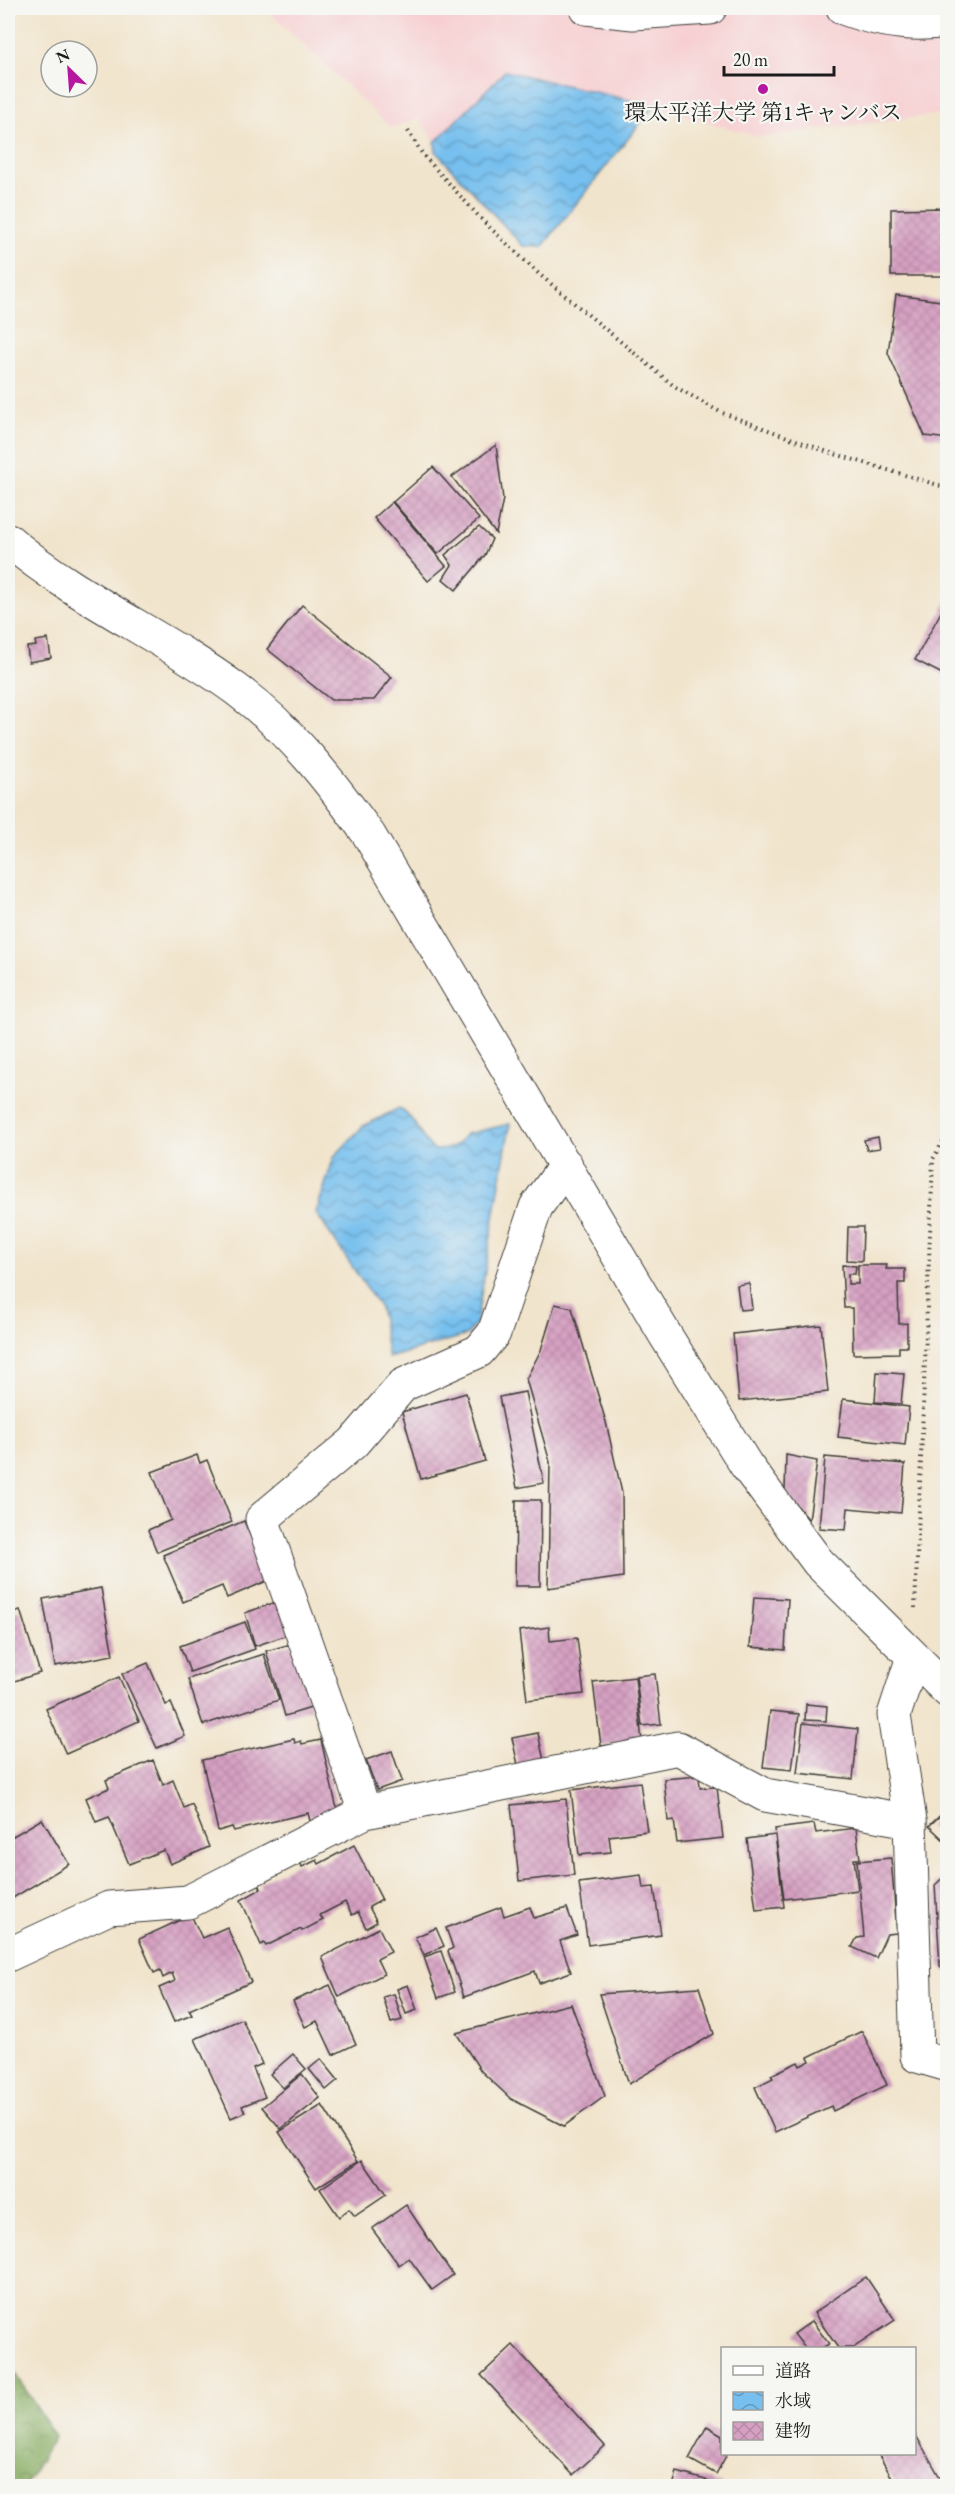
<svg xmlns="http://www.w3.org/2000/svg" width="955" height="2494" font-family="'EB Garamond','Noto Serif JP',serif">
  <defs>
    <pattern id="forest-crowns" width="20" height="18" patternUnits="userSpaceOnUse" patternTransform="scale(1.5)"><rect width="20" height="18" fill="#87ac62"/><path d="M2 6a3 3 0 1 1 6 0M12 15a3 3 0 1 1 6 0" fill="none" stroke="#6e8b50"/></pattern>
    <pattern id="water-waves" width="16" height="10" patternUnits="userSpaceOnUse" patternTransform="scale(1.5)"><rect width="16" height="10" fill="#76bfee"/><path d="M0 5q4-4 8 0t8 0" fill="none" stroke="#609ac0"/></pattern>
    <pattern id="building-cross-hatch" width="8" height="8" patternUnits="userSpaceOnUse" patternTransform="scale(1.5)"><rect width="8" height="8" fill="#d6a0c2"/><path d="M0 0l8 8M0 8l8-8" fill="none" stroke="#b789a6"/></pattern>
  </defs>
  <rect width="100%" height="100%" fill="#f6f6f2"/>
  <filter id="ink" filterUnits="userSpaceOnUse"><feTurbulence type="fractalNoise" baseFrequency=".0167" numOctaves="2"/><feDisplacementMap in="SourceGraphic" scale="12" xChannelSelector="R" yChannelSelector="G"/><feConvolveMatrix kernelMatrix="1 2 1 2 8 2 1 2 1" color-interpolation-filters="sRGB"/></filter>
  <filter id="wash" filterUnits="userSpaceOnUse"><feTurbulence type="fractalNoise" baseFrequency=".008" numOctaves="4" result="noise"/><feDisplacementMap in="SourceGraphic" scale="24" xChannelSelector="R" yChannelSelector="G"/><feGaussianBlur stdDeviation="1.35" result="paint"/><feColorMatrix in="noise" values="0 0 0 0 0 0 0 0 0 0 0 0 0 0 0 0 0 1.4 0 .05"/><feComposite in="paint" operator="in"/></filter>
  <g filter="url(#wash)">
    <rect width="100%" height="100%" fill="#f1e4cc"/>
    <path fill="#f7cfd2" d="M265 8H947V113L759 137 654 106 505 71 435 142 419 118 391 128Z"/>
    <path fill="url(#forest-crowns)" stroke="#52643f" stroke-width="1.5" d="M8 2363 55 2436 25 2486H8Z"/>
    <g fill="url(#water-waves)" stroke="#496e85" stroke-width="1.5">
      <path d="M505 71 654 106 542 247 523 246 436 152 435 142Z"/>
      <path d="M399 1108C419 1121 417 1136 434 1150 450 1150 457 1147 466 1134L510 1124 476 1324 467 1335 388 1358 380 1308 316 1213 334 1157 363 1126Z"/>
    </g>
    <g id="blocks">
      <g fill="url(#building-cross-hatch)">
        <path d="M948 208V276H891V209Z"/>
        <path d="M896 295 948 302V439L925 436 888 353Z"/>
        <path d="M496 445 503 499 496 534 452 477Z"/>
        <path d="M433 467 479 519 438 554 393 502Z"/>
        <path d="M392 502 446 566 428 581 374 518Z"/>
        <path d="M479 527 492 539 485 555 456 590 443 579 452 565 445 555Z"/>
        <path d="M948 599V677L915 660Z"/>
        <path d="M302 605 392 677 374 700H331L267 649Z"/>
        <path d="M48 639 51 658 29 662 27 647 36 646 35 641Z"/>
        <path d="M878 1137 880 1148 867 1150 864 1140Z"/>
        <path d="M848 1227H863L862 1261 847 1260Z"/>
        <path d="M842 1265 856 1266 855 1274H848V1284H858V1265H887L886 1269H905V1283H898L899 1324 907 1323V1347H899V1353L853 1354 852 1308H844Z"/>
        <path d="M749 1283 752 1309 740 1310 737 1285Z"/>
        <path d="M555 1304 572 1308 606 1422 622 1493 623 1577 548 1588 550 1462 526 1379 541 1350Z"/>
        <path d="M821 1325 828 1392 739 1401 733 1334Z"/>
        <path d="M877 1372 904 1374 901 1404 875 1402Z"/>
        <path d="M525 1392 544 1483 517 1488 499 1397Z"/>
        <path d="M466 1393 485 1461 421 1479 402 1412Z"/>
        <path d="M843 1399 909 1407 905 1445 838 1437Z"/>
        <path d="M197 1455 200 1463 207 1460 232 1522 157 1552 148 1530 171 1520 152 1472Z"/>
        <path d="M786 1455 817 1461 809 1520 785 1491Z"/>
        <path d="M825 1457 905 1464 901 1513 848 1508 846 1530 819 1528Z"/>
        <path d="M516 1500H541L540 1586H515Z"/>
        <path d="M244 1521 269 1580 227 1598 222 1586 183 1602 163 1555Z"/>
        <path d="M101 1588 113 1655 55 1666 43 1599Z"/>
        <path d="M754 1597 788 1599 785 1650 750 1647Z"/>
        <path d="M279 1601 290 1634 255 1646 245 1613Z"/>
        <path d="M20 1610 40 1673 8 1683V1614Z"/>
        <path d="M245 1622 255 1649 190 1672 180 1646Z"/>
        <path d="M549 1627 550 1641 577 1638 584 1694 527 1700 519 1631Z"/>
        <path d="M291 1644 311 1708 285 1716 266 1651Z"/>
        <path d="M264 1654 279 1700 203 1725 188 1679Z"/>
        <path d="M148 1663 166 1705 171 1703 185 1736 157 1748 122 1674Z"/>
        <path d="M655 1674 661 1724 642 1726 636 1676Z"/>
        <path d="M119 1677 139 1721 66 1754 46 1709Z"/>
        <path d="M635 1677 642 1741 601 1746 593 1682Z"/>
        <path d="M806 1704 827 1706 826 1721 805 1720Z"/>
        <path d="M770 1711 799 1714 792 1770 763 1767Z"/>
        <path d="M803 1723 858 1729 853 1779 797 1773Z"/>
        <path d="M538 1733 544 1761 518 1765 512 1738Z"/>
        <path d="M294 1739 295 1743 301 1741 302 1744 321 1740 340 1822 312 1829 308 1813 234 1831 232 1827 218 1831 202 1760Z"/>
        <path d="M392 1751 402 1781 377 1790 366 1760Z"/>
        <path d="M153 1760 163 1785 173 1780 184 1808 192 1804 209 1847 170 1864 164 1850 129 1864 109 1817 96 1822 86 1798 109 1788 106 1780Z"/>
        <path d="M699 1776 700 1788 717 1787 723 1838 677 1843 674 1820 668 1821 664 1779Z"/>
        <path d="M640 1782 647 1831 609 1836 611 1852 579 1855 571 1790Z"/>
        <path d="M566 1799 574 1875 519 1881 511 1805Z"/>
        <path d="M948 1808V1844L929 1826Z"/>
        <path d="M42 1819 69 1864 8 1901V1839Z"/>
        <path d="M814 1824 816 1833 856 1828 860 1859H854L858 1890 784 1899 775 1829Z"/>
        <path d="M775 1835 784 1907 756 1910 747 1839Z"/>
        <path d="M354 1845 382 1900 369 1907 377 1922 366 1928 358 1912 352 1915 345 1902 320 1915 323 1920 302 1931 301 1929 266 1946 264 1943 261 1945 241 1900 261 1889 259 1883 300 1862 302 1867 317 1860 319 1864Z"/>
        <path d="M891 1858 897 1933 887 1934 876 1958 852 1947 857 1938 864 1937 857 1861Z"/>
        <path d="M948 1873V1973L940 1966 935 1885Z"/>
        <path d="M641 1875 643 1888 654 1887 661 1935 588 1945 579 1883Z"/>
        <path d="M501 1907 504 1916 530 1907 534 1918 567 1908 577 1935 560 1941 571 1972 539 1983 535 1971 464 1997 448 1951 453 1948 446 1928Z"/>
        <path d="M191 1915 202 1938 227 1927 251 1982 189 2010 192 2015 174 2022 159 1988 175 1981 172 1973 163 1978 160 1970 154 1973 139 1939Z"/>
        <path d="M379 1928 391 1952 377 1959 384 1974 339 1997 322 1957Z"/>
        <path d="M436 1928 444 1946 424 1955 415 1937Z"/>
        <path d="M441 1951 455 1992 438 1998 424 1957Z"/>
        <path d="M330 1985 356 2044 333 2055 317 2021 305 2027 293 2001Z"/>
        <path d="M408 1985 417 2010 406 2014 397 1989Z"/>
        <path d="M699 1987 714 2034 629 2084 599 1994Z"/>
        <path d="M394 1994 402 2020 391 2023 383 1997Z"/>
        <path d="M571 2004 605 2096 564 2126 511 2099 481 2071 456 2033Z"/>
        <path d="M242 2019 262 2064 253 2068 265 2097 242 2106 245 2112 231 2118 195 2039Z"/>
        <path d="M862 2031 887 2085 833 2111 831 2106 775 2132 755 2087 773 2078 771 2075 798 2062 800 2066 810 2061 808 2057Z"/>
        <path d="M293 2054 306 2069 283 2088 270 2074Z"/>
        <path d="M321 2059 338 2080 326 2090 309 2069Z"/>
        <path d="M302 2074 320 2098 281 2129 262 2107Z"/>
        <path d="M322 2105 358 2161 316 2188 279 2132Z"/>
        <path d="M362 2160 386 2195 355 2216 349 2209 339 2217 320 2189Z"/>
        <path d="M406 2205 453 2275 432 2290 409 2258 399 2265 372 2229Z"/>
        <path d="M866 2277 895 2320 853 2348H838L814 2313Z"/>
        <path d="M812 2321 829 2344 822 2348H805L794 2334Z"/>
        <path d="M513 2345 605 2446 573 2475 481 2375Z"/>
        <path d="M707 2426 722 2435V2454H727L716 2474 689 2459Z"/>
        <path d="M914 2432 945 2486H897L878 2454H914Z"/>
        <path d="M677 2472 727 2486H673Z"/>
      </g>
    </g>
  </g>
  <g filter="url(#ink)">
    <use href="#blocks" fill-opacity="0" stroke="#3c3a36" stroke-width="1.5"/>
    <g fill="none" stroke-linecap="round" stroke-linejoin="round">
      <defs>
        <g id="minor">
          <path d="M586 8 633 13 710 8"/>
          <path d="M843 8C877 21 911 27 948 21"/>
          <path d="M8 540C77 599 164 636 237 690 291 730 330 781 369 835L664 1333 746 1465 818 1562 948 1691"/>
          <path d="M913 1657 894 1715 910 1821 917 2056 948 2065"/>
          <path d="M365 1812 262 1519 353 1443 403 1385 479 1351 494 1333 536 1207 566 1165"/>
          <path d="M8 1955 109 1908 188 1902 365 1812 678 1748 765 1795 910 1821"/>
        </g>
      </defs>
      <use href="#minor" stroke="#3c3a36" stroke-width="35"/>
      <g stroke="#3c3a36" stroke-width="4" stroke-dasharray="1.5 4.5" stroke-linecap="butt">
        <path d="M408 131 423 155 483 221 539 274 674 386 720 412 828 452 948 488"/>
        <path d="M915 1608 933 1159 948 1133"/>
      </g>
      <use href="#minor" stroke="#fff" stroke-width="33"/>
    </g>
  </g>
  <circle fill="#b5179e" stroke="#f6f6f2" stroke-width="2" cx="763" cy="89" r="6"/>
  <g text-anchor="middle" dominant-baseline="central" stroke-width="4.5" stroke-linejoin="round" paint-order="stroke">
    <g font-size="22" fill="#1c1c1c" stroke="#f6f6f2">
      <text x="763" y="112">環太平洋大学 第1キャンバス</text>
    </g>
  </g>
  <rect width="955" height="2494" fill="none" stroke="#f6f6f2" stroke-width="30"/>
  <rect x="721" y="2347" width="195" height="108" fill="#f6f6f2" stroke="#9f9f9c" stroke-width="1.5"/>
  <rect x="733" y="2366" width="30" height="9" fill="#ffffff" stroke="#9f9f9c" stroke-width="1.5"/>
  <text x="775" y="2377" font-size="18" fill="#1c1c1c">道路</text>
  <rect x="733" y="2392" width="30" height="18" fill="url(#water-waves)" stroke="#9f9f9c" stroke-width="1.5"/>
  <text x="775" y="2407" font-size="18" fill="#1c1c1c">水域</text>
  <rect x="733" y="2422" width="30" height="18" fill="url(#building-cross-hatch)" stroke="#9f9f9c" stroke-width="1.5"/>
  <text x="775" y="2437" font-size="18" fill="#1c1c1c">建物</text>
  <g transform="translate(69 69) rotate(335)"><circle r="28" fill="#f6f6f2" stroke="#9f9f9c" stroke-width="1.5"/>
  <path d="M0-4.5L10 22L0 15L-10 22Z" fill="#b5179e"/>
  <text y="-9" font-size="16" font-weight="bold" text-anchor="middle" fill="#1c1c1c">N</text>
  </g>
  <path d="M724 66v9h110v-9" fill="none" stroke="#1c1c1c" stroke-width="3"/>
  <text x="733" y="66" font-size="18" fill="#1c1c1c" stroke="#f6f6f2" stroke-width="4.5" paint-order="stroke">20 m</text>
</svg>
